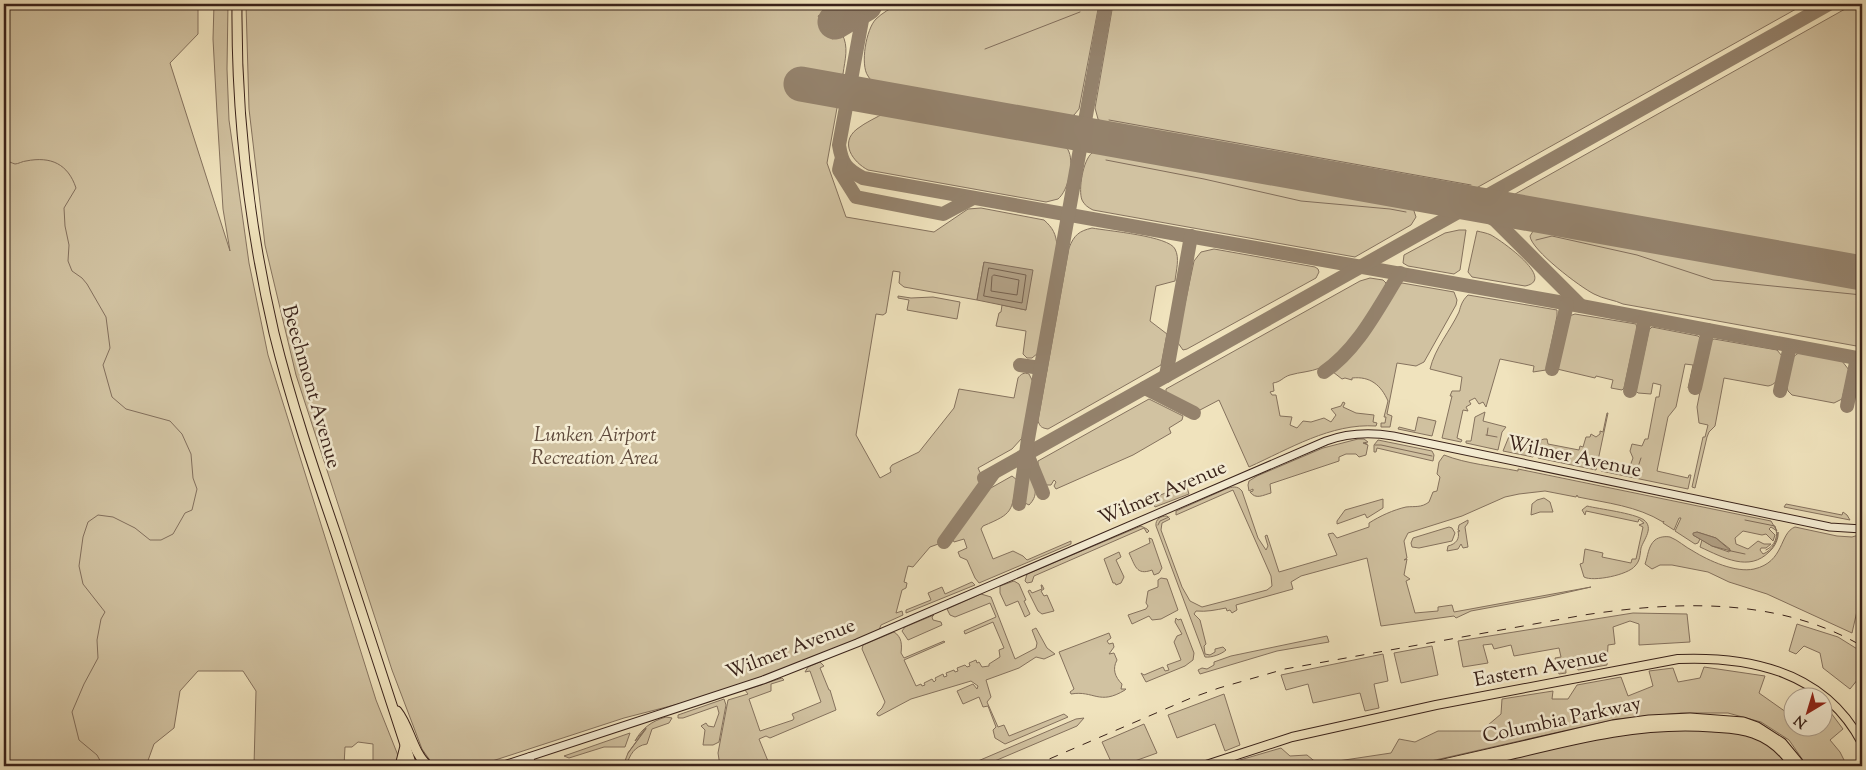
<svg xmlns="http://www.w3.org/2000/svg" width="1866" height="770" font-family="'Sorts Mill Goudy',serif">
  <rect width="100%" height="100%" fill="#f0e3bd"/>
  <filter id="stains"><feTurbulence type="fractalNoise" baseFrequency=".004" numOctaves="4"/><feColorMatrix values="0 0 0 0 .2 0 0 0 0 .09 0 0 0 0 .02 0 0 0 .5 -.17"/></filter>
  <radialGradient id="worn" r=".72"><stop offset=".6" stop-color="#630" stop-opacity="0"/><stop offset="1" stop-color="#630" stop-opacity=".3"/></radialGradient>
  <g fill="#d1c2a1" stroke="#85725e">
    <path d="M4 4H198V34L170 63 230 251 223 209 217 113 213 39 214 4H228L227 69 229 120 249 263 268 355 376 700 401 763 400 766H363L373 763V744L358 742 352 747H345L344 766H254L256 691 243 671H198L180 691 174 728 154 744 146 766H16L9 760 4 761Z"/>
    <path d="M246 4H831L826 7 828 10 818 16 832 39 842 34C849 47 845 59 843 74L836 78 804 73 799 95 832 101 836 104 837 108 827 163 846 217 934 232 968 209 981 208 1044 220C1053 228 1056 234 1057 246L1038 353 1032 358H1027L1023 354 1026 331 996 326 999 313 1001 312 1002 305 1026 310 984 262 977 300 904 287 899 283 900 272 893 271 886 313 883 315 876 314 856 435 880 478 891 472 890 468 892 465 919 452 954 408 959 389 1014 398 1018 378C1021 374 1024 372 1029 374L1033 382 1024 432 1022 438 1012 449 978 468 985 483 941 543 930 547 913 567 908 566 904 582 907 583 906 588 902 590 896 613 902 611 903 615 881 625 879 630 774 674 686 702 624 718 477 766H434L422 749 392 670 296 375 265 245 249 109Z"/>
    <path d="M899 4H1099L1079 109 1074 115 1068 118 884 87C878 84 871 82 868 76 860 65 866 29 876 19 882 13 891 8 899 4Z"/>
    <path d="M1113 4H1805L1471 191 1108 127 1098 119 1095 108Z"/>
    <path d="M1854 4H1862V261L1508 198Z"/>
    <path d="M886 112H895L1058 142C1062 144 1067 146 1069 152 1074 164 1068 191 1058 199L1046 202 868 170C853 162 839 143 857 129 866 122 876 118 886 112Z"/>
    <path d="M1104 150 1407 204 1413 208 1416 217 1411 225 1355 257 1093 210C1089 208 1084 205 1082 200 1078 190 1083 160 1092 153 1096 150 1100 150 1104 150Z"/>
    <path d="M1092 228C1108 231 1169 236 1175 249 1180 258 1176 271 1175 281L1156 286 1150 321 1167 334 1161 365 1048 429C1042 428 1040 427 1038 421L1069 248C1074 235 1079 231 1092 228Z"/>
    <path d="M1535 228H1540L1862 284V347L1623 304C1615 300 1603 299 1594 294 1580 287 1531 250 1530 236Z"/>
    <path d="M1459 230H1466L1460 270 1454 274 1408 266 1403 263 1404 255 1445 233Z"/>
    <path d="M1477 231C1481 232 1487 233 1491 235 1502 241 1557 280 1525 286L1472 277 1468 272Z"/>
    <path d="M1214 249 1315 267 1318 269 1319 272 1316 278 1187 349 1183 350 1178 343V337L1194 261 1201 252Z"/>
    <path d="M1370 278 1383 280 1386 283 1385 287C1368 314 1350 354 1320 368 1310 372 1300 372 1290 375 1283 377 1281 382 1273 383L1274 391 1270 392 1272 395H1276L1280 416 1292 417 1290 425 1297 428 1303 421 1311 422 1324 418 1331 422 1336 415 1331 409 1341 406 1343 402 1345 403 1343 407 1356 413 1374 415 1373 422 1377 423 1376 426C1331 423 1289 449 1249 467L1219 400 1200 410 1166 393V389L1360 281Z"/>
    <path d="M1402 283 1454 292 1457 300 1456 305 1424 362 1416 366 1397 363 1387 414 1392 416 1390 427H1381V423H1385L1386 417H1384L1388 401C1381 385 1370 376 1352 378V380L1345 378 1342 379 1333 372C1361 350 1378 316 1396 287Z"/>
    <path d="M1468 295 1557 310V316L1546 370 1533 372 1534 366 1500 359 1486 407 1483 402 1479 404 1475 398 1469 401 1471 404 1466 407 1468 411 1463 410 1457 438 1462 440 1461 442 1442 438 1452 396H1450L1452 391H1460L1462 377 1430 369C1435 348 1450 331 1459 312 1461 305 1462 301 1468 295Z"/>
    <path d="M898 296 911 298 933 297 960 302 957 319 907 310 909 300 898 298Z"/>
    <path d="M1575 314 1636 324 1637 328 1624 388 1622 390 1611 388 1613 380 1596 376 1595 378 1557 369 1568 319 1569 316Z"/>
    <path d="M1652 327 1698 336 1701 339 1691 387 1688 388 1693 365 1685 364 1676 407 1668 417 1657 471 1688 478 1689 475H1691L1688 489 1601 471 1602 462 1604 461 1630 466 1633 458 1630 451 1632 444 1642 446 1645 439H1648L1656 397H1659L1661 385 1653 383 1651 394 1638 393 1636 391 1649 330Z"/>
    <path d="M1714 339 1777 350 1782 356C1781 367 1781 384 1768 386L1724 378 1715 426 1709 432 1707 437 1695 488 1692 487 1703 437H1705L1708 425 1699 423 1697 407 1710 341Z"/>
    <path d="M1799 353 1842 361 1849 370 1842 399 1834 403 1792 395 1788 391C1785 382 1788 357 1799 353Z"/>
    <path d="M1149 399 1183 416 1182 420 1169 428 1171 433 1133 455 1056 489 1054 486 1056 482 1054 480 1051 485H1044L1038 471V461Z"/>
    <path d="M1485 412 1483 421 1506 427 1502 432 1498 450 1466 443V441H1471L1475 417Z"/>
    <path d="M1607 413H1608L1596 470 1538 458 1541 440 1544 439H1547L1548 444 1579 450 1580 446 1583 447 1586 437H1590L1591 434 1596 437 1600 434V431L1603 432Z"/>
    <path d="M1418 417 1436 421 1432 436 1398 429 1399 427 1415 431Z"/>
    <path d="M1510 434V439L1532 444 1533 442 1536 443 1533 457 1503 451Z"/>
    <path d="M1358 439H1364L1368 442 1363 443 1368 445 1366 455 1359 457 1356 454H1346L1339 457V461L1270 484 1271 493C1263 495 1256 500 1250 492L1253 491V489L1249 491 1248 485 1249 481 1257 476 1323 448Z"/>
    <path d="M1378 440 1432 451 1434 455 1433 461 1377 448 1376 452H1374V445Z"/>
    <path d="M1444 455C1467 464 1493 466 1518 471V469L1771 521 1777 531 1771 527 1769 529 1775 535 1773 541 1766 534 1762 535 1743 531 1735 538 1736 544 1748 549 1758 541 1764 544H1771L1766 548H1761L1760 550 1763 554C1773 550 1777 541 1778 532 1779 538 1775 547 1769 552 1749 572 1724 558 1700 547L1702 540 1712 546 1729 552 1730 549 1716 538 1697 532 1693 535 1700 539 1698 543 1695 544 1675 531 1681 518H1679L1674 530 1663 523 1664 521 1663 522C1637 506 1607 503 1578 497L1577 495 1576 497 1545 491 1519 494 1505 497 1462 516 1408 533 1404 541 1407 558 1404 560 1407 559 1404 575 1410 579 1406 581 1415 613 1438 611V607L1452 605 1454 612 1591 587 1547 597 1471 611 1456 618 1454 616 1381 626 1367 558 1301 576 1291 582 1293 589 1236 605 1237 610 1232 613 1230 610 1227 611 1226 608C1215 610 1207 612 1196 611L1194 614 1200 620 1206 644 1204 646 1205 654 1210 655 1215 652V649L1223 647 1226 650C1222 654 1211 658 1205 657L1156 526C1155 519 1161 516 1167 516L1170 519 1162 523 1161 530 1182 587 1190 601 1202 607 1267 590 1272 586 1271 576 1233 490 1176 515V511L1226 489C1232 487 1237 485 1242 491L1258 538 1266 550 1268 546 1265 536 1267 535 1279 572 1337 555 1328 534 1333 533 1337 538 1369 527V523C1380 516 1393 510 1406 507 1415 506 1421 508 1429 502L1433 492 1437 491 1440 477 1437 474 1439 462Z"/>
    <path d="M1012 476 1017 480C1011 512 1014 513 983 526L981 529 993 559 1013 551 1023 556 1027 560 1071 541V544L979 583 975 578 967 560 960 557 958 552 967 548 964 539 954 542 952 538 989 489Z"/>
    <path d="M1028 476H1031C1036 488 1038 496 1029 505L1025 503C1021 496 1023 482 1028 476Z"/>
    <path d="M1186 484 1189 494 1155 507 1152 502 1156 497Z"/>
    <path d="M1544 498 1550 502 1553 512H1540L1531 515 1532 504 1537 500Z"/>
    <path d="M1383 499V508L1367 518 1365 514 1337 524V521L1345 510Z"/>
    <path d="M1786 504 1842 515 1843 512 1847 515 1850 520 1784 507Z"/>
    <path d="M1587 506C1599 509 1634 513 1644 520 1654 528 1644 539 1641 548 1640 555 1640 561 1635 566 1628 575 1593 582 1584 577L1580 564 1583 563 1585 549 1603 553 1602 557 1631 563 1632 559H1636L1643 527 1639 525 1644 523 1639 519 1638 522 1586 511 1585 515 1582 510Z"/>
    <path d="M1468 520V523L1465 527 1468 547 1463 548 1461 544 1458 549 1447 551 1448 546C1456 544 1460 539 1458 531H1460L1458 530 1459 525Z"/>
    <path d="M1141 526 1147 529 1149 531 1147 533 1144 528 1034 576 1032 582 1027 583 1025 581 1027 574Z"/>
    <path d="M1449 527 1452 528 1455 533 1452 541 1419 548 1412 547 1411 543 1413 538Z"/>
    <path d="M1795 527 1837 536 1852 537 1862 534V589L1852 633 1767 594 1729 582 1708 572 1672 565H1660L1652 569 1645 564C1648 556 1648 546 1655 540 1659 537 1665 536 1670 537 1678 540 1685 547 1693 551 1709 561 1736 573 1754 569 1785 562 1779 533 1795 527Z"/>
    <path d="M1149 538 1152 539 1162 568 1159 573 1154 575 1152 570C1136 576 1135 565 1129 553L1150 543Z"/>
    <path d="M1119 552 1121 557 1116 560 1124 577 1121 583 1116 585 1115 583H1113L1104 559Z"/>
    <path d="M1161 578 1167 579 1178 610 1161 619 1152 620 1149 616 1132 624 1128 615 1146 609 1148 606 1146 603 1148 591 1158 587V580Z"/>
    <path d="M1014 581 1019 584 1026 600 1024 601 1030 614 1025 617 1018 601 1006 606 1000 593V586Z"/>
    <path d="M972 582 975 585 906 613V610L931 600 928 593 942 587 945 594Z"/>
    <path d="M1041 585H1042L1044 589 1041 591 1044 596 1047 595 1054 611 1042 614 1038 611 1028 591 1030 590 1032 593 1042 589Z"/>
    <path d="M981 594 991 597 1015 659 1036 648 1037 643 1032 630 1036 628 1047 648 1055 654 1044 659 1036 657 1019 668 986 680 991 697 987 702 998 727 1004 725 1009 736 1064 714 1068 717 1005 744 995 738 993 730 996 727 988 706 983 707 979 697 963 704 957 691 973 684 977 689 978 686 971 681 911 699 879 716 877 715V713L882 708 885 702 862 649 863 645 894 632C902 637 902 645 901 653L904 658 944 641 945 642 904 660 916 686 921 684 922 686 925 685 924 683 932 679 934 682 936 680 935 678 943 674 944 677 947 676 946 673 954 670 955 672 958 671 957 668 965 665 967 667 970 666 969 663 976 660 977 663 979 662 982 667 989 666V664L1000 657 999 650 1004 648 993 622 965 634 964 631 996 617 990 603 955 617 950 615 947 609Z"/>
    <path d="M1633 613 1687 614 1690 642 1639 645V624L1630 621 1613 627 1615 644 1608 645 1607 665 1578 670 1574 658 1565 660 1566 673 1559 674 1555 658 1561 657 1559 648 1514 656 1511 645 1494 649 1492 644 1483 645 1488 663 1463 667 1458 641Z"/>
    <path d="M934 615 932 617 933 620 941 622 942 625 908 640 902 631 905 627Z"/>
    <path d="M1176 618 1178 620 1181 619 1194 653 1193 660 1185 666 1146 682 1141 673 1144 675 1163 667 1165 671 1169 670 1167 665 1181 660 1174 642 1177 636 1182 634 1175 622Z"/>
    <path d="M1797 624 1838 637 1862 652V674L1850 689 1823 668 1820 653 1804 646 1796 654 1789 651Z"/>
    <path d="M1109 633 1111 638 1107 641 1109 644 1113 643 1114 647 1109 654 1114 653 1117 660C1112 669 1115 677 1122 684L1121 689H1126L1125 690C1099 706 1094 690 1071 694L1070 692 1074 689 1059 652Z"/>
    <path d="M1327 636 1329 642 1277 651 1200 674 1198 670 1202 668 1207 669 1214 665V662L1231 656Z"/>
    <path d="M1432 646 1438 675 1401 683 1394 653Z"/>
    <path d="M1383 654 1388 681 1374 684 1379 708 1365 711 1360 693 1313 703 1308 684 1286 690 1281 675Z"/>
    <path d="M820 662 824 666 820 668 829 690H830L836 710 770 738 766 736 759 739 770 766H720L718 753 728 700 748 694 745 690 782 678 784 680 771 684V691L749 699 760 731 793 720 794 718 792 714 821 702 810 671 805 672 808 667Z"/>
    <path d="M1704 667 1765 676 1759 693 1793 717 1794 728H1824V713L1828 709 1843 729 1830 740 1840 752 1847 766H1807L1789 740 1761 722 1728 713H1681L1616 719 1409 766H1242L1240 760 1281 748 1290 756 1307 755 1318 764 1391 753 1399 739 1415 742 1438 731H1481L1501 714 1502 699 1553 691 1552 699H1568L1577 685 1621 677 1628 696 1653 686 1649 671 1673 668 1678 682 1700 678Z"/>
    <path d="M1224 694 1240 745 1225 751 1215 724 1177 738 1168 715Z"/>
    <path d="M724 699 726 705 719 742 713 745H703L705 730 701 726 706 723 708 726 714 727 719 713 717 706 683 718H678V715Z"/>
    <path d="M666 717 672 718 669 723 652 729 647 744C634 746 630 755 626 766H623L628 753 646 728 635 741C642 728 652 721 666 717Z"/>
    <path d="M1084 718 1077 726 983 766H980L978 761 1076 719Z"/>
    <path d="M1144 724 1157 753 1121 766H1113L1102 742Z"/>
    <path d="M1720 727 1764 738 1793 766H1462L1616 731Z"/>
    <path d="M630 733 625 747H604L569 758 564 756Z"/>
  </g>
  <g fill="#b2a186" stroke="#826e5b">
    <path d="M984 262 1033 270 1026 310 977 300Z"/>
    <path d="M1697 532 1716 538 1731 551 1712 546 1693 535V533Z"/>
  </g>
  <g fill="none" stroke-linecap="round" stroke-linejoin="round">
    <g stroke="#766250" stroke-width="1">
      <path d="M989 268 1026 275 1022 303 984 296Z"/>
      <path d="M994 275 1019 280 1017 295 991 291 992 277Z"/>
    </g>
    <g stroke="#826e5b" stroke-width="1">
      <path d="M985 49 1080 12"/>
      <path d="M1109 120 1471 185"/>
      <path d="M4 159C7 161 12 163 15 164 18 164 23 161 26 161 51 156 68 164 76 188L64 208 65 226 69 245 68 261 72 271 82 278 87 284 106 317 110 348 103 365 112 397 126 409 170 421 182 434 191 454 193 478 197 489 192 510 185 513 173 534 161 540H150L135 528 113 517 98 515 88 522 83 537 79 566 83 584 105 612 101 619 97 640 98 658 84 684 72 712 79 740 97 755 103 766"/>
      <path d="M1106 160 1204 179 1301 201 1390 209 1406 212"/>
      <path d="M1536 240 1552 236 1637 255 1713 280 1862 295"/>
      <path d="M1486 435 1497 437"/>
      <path d="M1487 435 1488 428"/>
      <path d="M1364 443 1367 444"/>
      <path d="M1375 445H1381L1432 456"/>
      <path d="M1639 464 1641 458"/>
      <path d="M1745 520 1775 526C1779 536 1775 546 1766 550"/>
      <path d="M1158 525 1160 521 1169 517"/>
      <path d="M1731 551 1745 554"/>
      <path d="M628 753 646 729"/>
    </g>
    <g stroke="#94826c" stroke-width="14">
      <path d="M865 4 839 145C842 164 846 169 863 178L1581 306 1862 359"/>
      <path d="M841 161 839 170 856 197 943 214 973 198"/>
      <path d="M1454 200 1478 209 1495 220 1581 306"/>
      <path d="M1020 365 1041 368"/>
      <path d="M1552 369 1567 304"/>
      <path d="M1324 372C1358 349 1378 308 1400 273"/>
      <path d="M1166 376 1191 236"/>
      <path d="M1145 388 1194 413"/>
      <path d="M1695 388 1708 330"/>
      <path d="M1630 391 1645 319"/>
      <path d="M1780 391 1790 346"/>
      <path d="M1847 406 1857 358"/>
      <path d="M1027 454 1043 493"/>
      <path d="M984 478 1829 4"/>
      <path d="M1019 504 1028 439 1106 4"/>
      <path d="M944 542 993 474"/>
    </g>
    <g stroke="#94826c" stroke-width="35">
      <path d="M835 22 865 4"/>
      <path d="M801 84 1862 273"/>
    </g>
    <defs>
      <g id="secondary">
        <path d="M529 757 533 766"/>
        <path d="M501 766 763 680 857 643 1326 441C1348 433 1369 432 1393 436L1830 527 1862 529"/>
      </g>
      <path id="primary" d="M1203 766 1292 737 1436 705 1678 659C1752 656 1825 672 1862 743"/>
      <g id="highway">
        <path d="M237 4C236 114 249 225 274 333 291 402 314 470 337 537 362 613 387 690 412 766"/>
        <path d="M397 711C410 727 412 752 428 766"/>
        <path d="M400 766 405 746"/>
        <path d="M1435 766 1613 725 1649 720 1690 718 1743 722 1757 727 1782 743 1801 766"/>
        <path d="M1462 766C1544 748 1627 720 1712 727 1725 728 1740 728 1753 733 1770 739 1784 751 1793 766"/>
      </g>
    </defs>
    <use href="#secondary" stroke="#39221a" stroke-width="9"/>
    <use href="#primary" stroke="#39221a" stroke-width="10"/>
    <use href="#highway" stroke="#39221a" stroke-width="11"/>
    <use href="#secondary" stroke="#f5edd4" stroke-width="7"/>
    <use href="#primary" stroke="#f0e3bd" stroke-width="8"/>
    <use href="#highway" stroke="#f0e3bd" stroke-width="9"/>
    <path stroke="#39221a" stroke-width="1" stroke-dasharray="9 9" stroke-linecap="butt" d="M1033 766 1191 698 1219 688 1285 669 1584 615C1677 601 1778 597 1862 646"/>
  </g>
  <g text-anchor="middle" dominant-baseline="central" stroke-width="5" stroke-linejoin="round" paint-order="stroke">
    <g font-size="20" fill="#39221a" stroke="#f5edd4">
      <text transform="translate(310 387) rotate(74)">Beechmont Avenue</text>
      <text transform="translate(1574 458) rotate(12)">Wilmer Avenue</text>
      <text transform="translate(1163 494) rotate(-23)">Wilmer Avenue</text>
      <text transform="translate(791 650) rotate(-21)">Wilmer Avenue</text>
      <text transform="translate(1541 669) rotate(-11)">Eastern Avenue</text>
      <text transform="translate(1562 721) rotate(-12)">Columbia Parkway</text>
    </g>
    <g font-size="20" font-style="italic" fill="#5f4a3c" stroke="#f5edd4">
      <text x="595" y="436">Lunken Airport<tspan x="595" dy="23">Recreation Area</tspan></text>
    </g>
  </g>
  <rect width="1866" height="770" fill="none" stroke="#f0e3bd" stroke-width="20"/>
  <rect x="5" y="5" width="1856" height="760" fill="none" stroke="#39221a" stroke-width="2.5"/>
  <rect x="10" y="10" width="1846" height="750" fill="none" stroke="#39221a"/>
  <g transform="translate(1808 712) rotate(218)"><circle r="24" fill="#f5edd4" stroke="#aa9c8a"/>
  <path d="M0-4L9 19L0 12L-9 19Z" fill="#8f2418"/>
  <text y="-8" font-size="14" font-weight="bold" text-anchor="middle" fill="#39221a">N</text>
  </g>
  <rect width="100%" height="100%" filter="url(#stains)"/>
  <rect width="100%" height="100%" fill="url(#worn)"/>
</svg>
